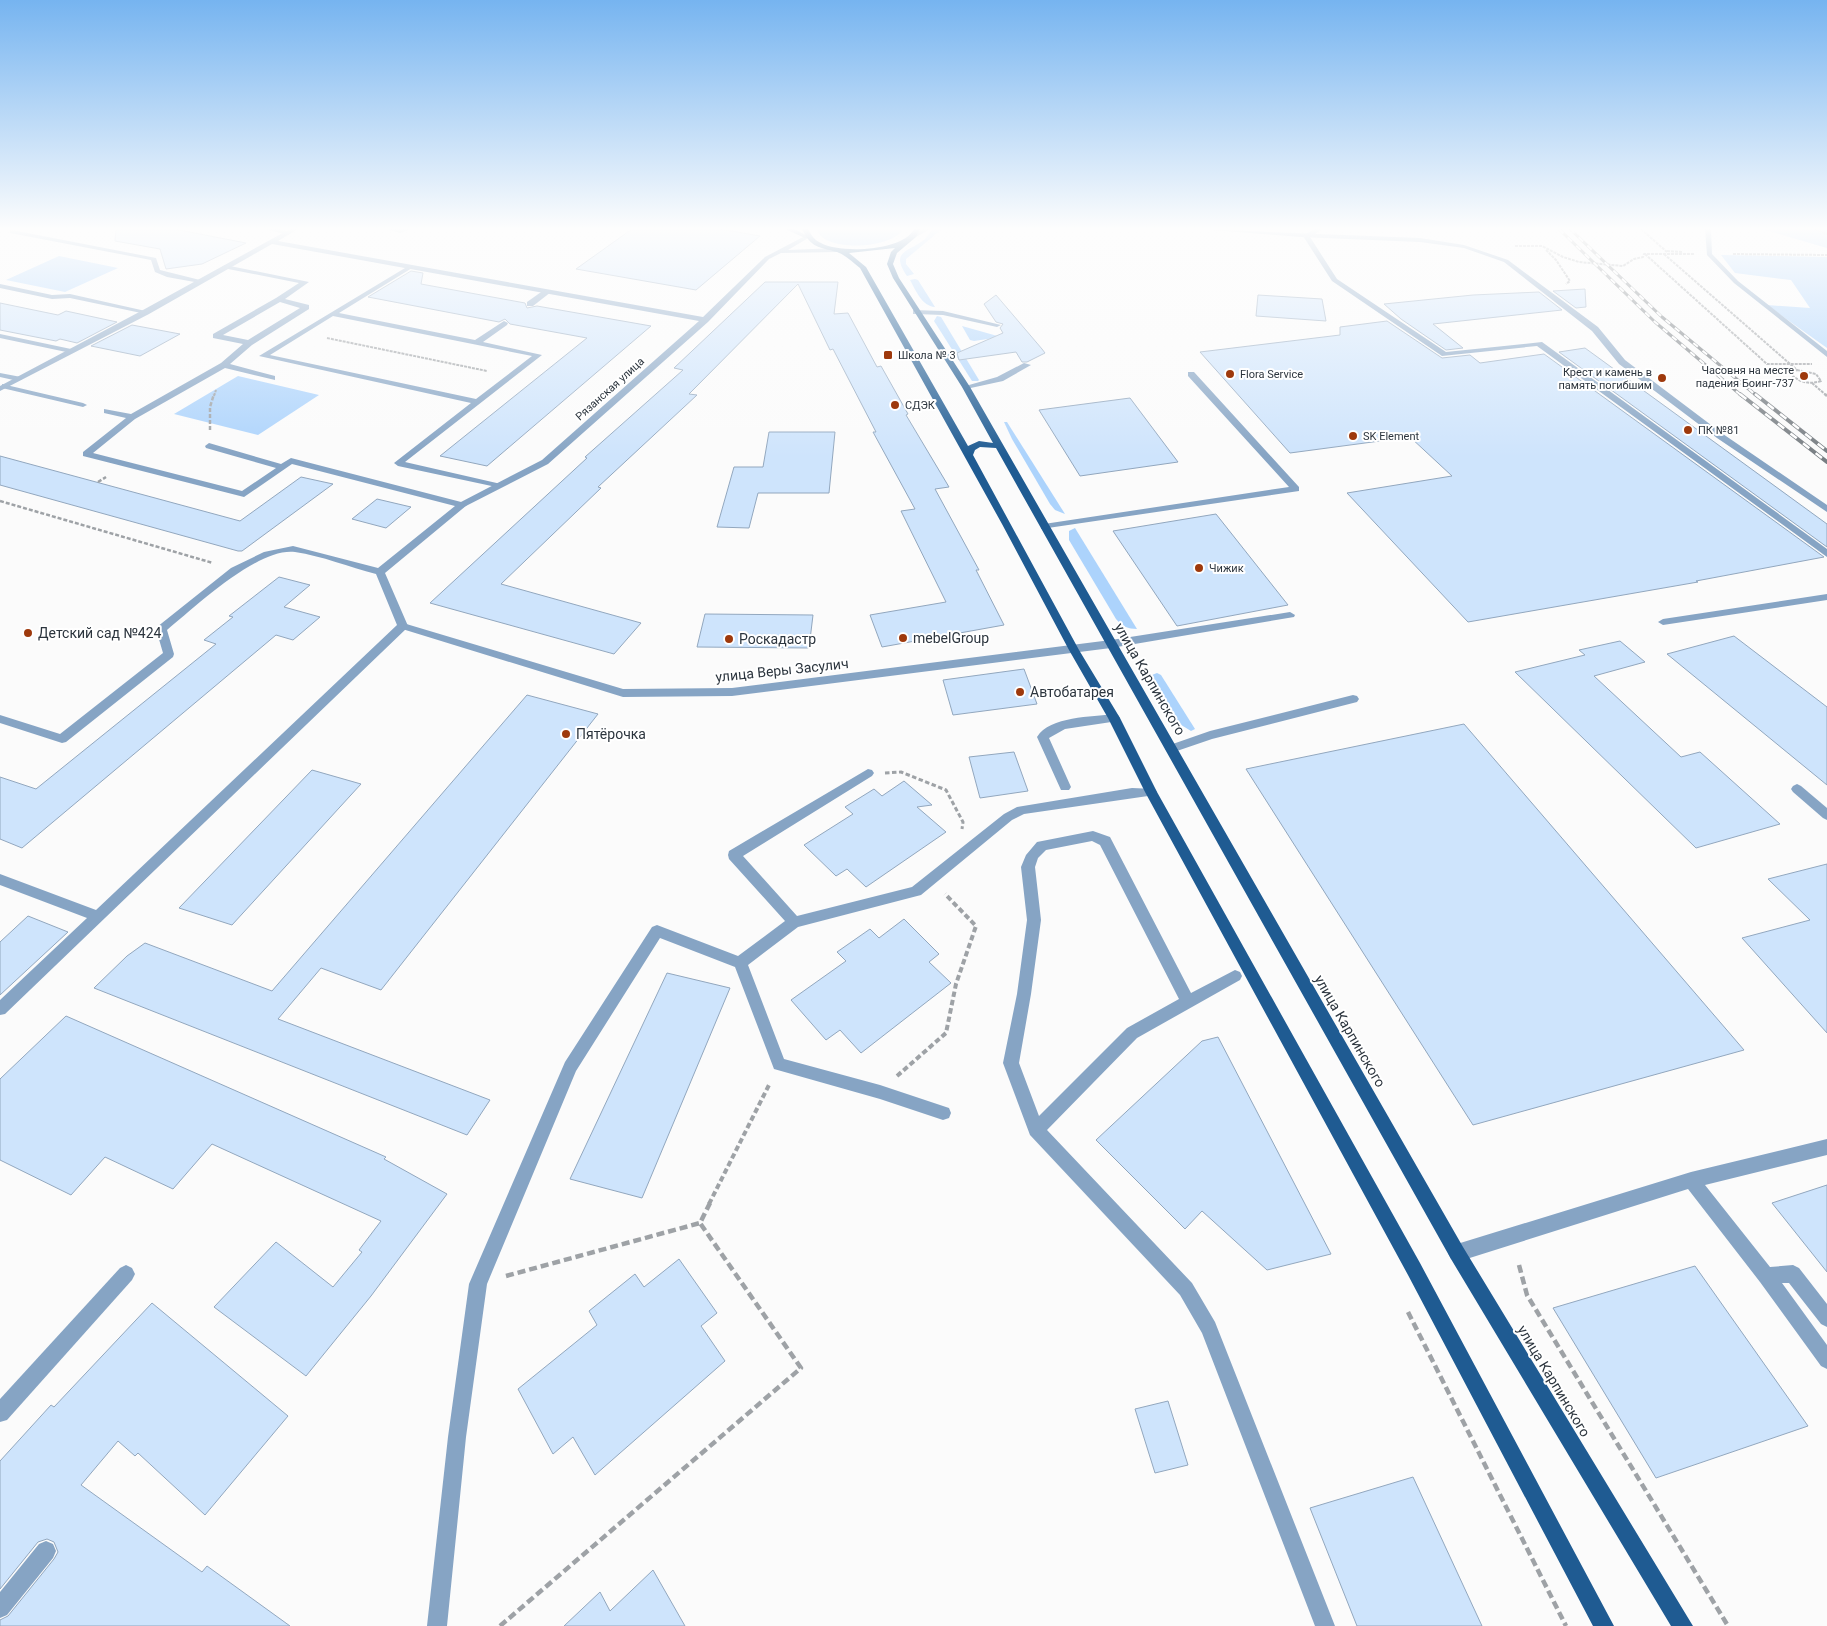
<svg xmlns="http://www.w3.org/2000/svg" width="1827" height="1626" font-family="Roboto,sans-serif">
  <rect width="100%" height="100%" fill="#fbfbfb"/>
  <g fill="#acd3fc">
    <path d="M817 229H903C893 249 822 253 817 229Z"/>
    <path d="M933 229H942L906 259V264L914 274 907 276C889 250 910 252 925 239 928 236 930 232 933 229Z"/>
    <path d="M1762 229H1827V248Z"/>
    <path d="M1721 255 1827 257V348L1767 305 1810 308 1791 280 1735 273Z"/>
    <path d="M59 256 118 268 65 292 6 280Z"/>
    <path d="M915 279 918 280 935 307C922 306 916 291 910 280Z"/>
    <path d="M937 316 941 317 979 380 978 381H972L934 321Z"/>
    <path d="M962 326 1001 337 974 341 970 340Z"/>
    <path d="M238 376 319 395 258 435 174 414Z"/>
    <path d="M1004 422H1007L1065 514 1055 510 1050 504 1012 439Z"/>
    <path d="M1075 528 1137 629C1128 629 1122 626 1116 619L1069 540V531Z"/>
    <path d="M1157 673 1161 675 1195 729 1191 731 1178 723 1151 681 1152 675Z"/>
  </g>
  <g fill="#cee4fc" stroke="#92a7be">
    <path d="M116 229H174L246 243 202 264 166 269 160 249 115 241Z"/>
    <path d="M632 229H720L760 236 696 290 576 269Z"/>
    <path d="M411 271 423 273 421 284 525 303 527 308 537 306 651 326 487 466 440 456 587 338 510 324 505 319 499 322 368 297Z"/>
    <path d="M765 282H838L834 314 848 313 877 367 881 366 908 414 906 415 949 487 935 489 979 570H976L1004 625 882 647 870 615 946 602 901 511 915 509 873 432H876L833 349 830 350 798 284 689 394 697 395 598 487 601 488 501 584 641 623 614 654 430 603 587 458 585 457 683 370 674 368Z"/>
    <path d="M1585 289 1586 307 1576 308 1553 291Z"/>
    <path d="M1539 292 1562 310 1433 324 1463 348 1446 350 1401 319 1384 304 1473 295Z"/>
    <path d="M996 295 1042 349 1045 353 1027 362H1022L1016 352 959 360 957 353 1003 333 1000 328 1003 324 996 322 984 304Z"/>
    <path d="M1258 295 1322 299 1326 321 1256 316Z"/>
    <path d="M0 303 58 315 66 311 117 322 77 343 60 339 56 341 0 330Z"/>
    <path d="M1387 321 1442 358 1470 355 1480 363 1544 354 1824 557 1696 581 1698 582 1468 622 1347 493 1452 476 1410 437 1290 453 1200 352 1340 335V327Z"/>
    <path d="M132 325 180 334 140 356 91 346Z"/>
    <path d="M1585 348 1827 524V547L1559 352Z"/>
    <path d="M1130 398 1178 462 1080 476 1039 410Z"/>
    <path d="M769 432H835L829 493H758L749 528 717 527 734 467H763Z"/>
    <path d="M0 456 240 521 301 477 333 484 242 551H238L0 485Z"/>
    <path d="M377 499 411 507 386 528 352 519Z"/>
    <path d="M1216 514 1288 605 1177 626 1113 531Z"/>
    <path d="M279 577 310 585 284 607 320 617 293 640 276 635 22 848 0 839V777L36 789 216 644 204 640 233 617 229 616Z"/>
    <path d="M705 614 813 615 809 648 697 647Z"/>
    <path d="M1734 636 1827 707V785L1667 654Z"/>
    <path d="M1620 641 1645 662 1594 676 1681 757 1700 752 1780 824 1696 848 1515 672 1585 655 1579 650Z"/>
    <path d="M1024 669 1037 704 953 715 943 680Z"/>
    <path d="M527 695 598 714 381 990 321 968 278 1019 490 1100 467 1135 94 988 127 956 145 943 272 991Z"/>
    <path d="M1464 724 1744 1050 1473 1125 1246 769Z"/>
    <path d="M1014 752 1028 791 980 798 969 757Z"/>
    <path d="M312 770 361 784 232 925 179 908Z"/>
    <path d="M904 781 932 805 917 807 946 832 866 887 847 869 836 876 804 845 853 814 845 807 874 789 882 796Z"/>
    <path d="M1827 864V1033L1742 938 1810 920 1768 879Z"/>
    <path d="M28 916 68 932 0 995V942Z"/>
    <path d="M904 919 939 954 929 962 951 983 861 1053 840 1030 826 1040 791 1000 846 961 837 952 870 929 879 938Z"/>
    <path d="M667 973 730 988 642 1198 570 1179Z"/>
    <path d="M66 1016 386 1157 384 1159 447 1194 371 1296 306 1376 214 1307 276 1242 333 1287 362 1252 359 1250 381 1221 212 1144 173 1189 105 1157 71 1195 0 1160V1079Z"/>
    <path d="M1218 1037 1331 1254 1267 1270 1202 1211 1185 1229 1096 1140 1202 1041Z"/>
    <path d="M1827 1185V1272L1772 1203Z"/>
    <path d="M679 1259 717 1313 701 1326 725 1361 595 1475 573 1437 553 1454 518 1389 597 1325 589 1311 635 1274 644 1287Z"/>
    <path d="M1695 1266 1808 1426 1656 1478 1553 1308Z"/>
    <path d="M152 1303 288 1416 205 1515 138 1453 135 1456 118 1441 81 1485 202 1572 207 1566 290 1626H0V1620L8 1616 54 1559 58 1552 54 1542 47 1539 38 1542 0 1589V1461L51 1405 54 1407Z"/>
    <path d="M1168 1401 1188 1465 1155 1473 1135 1409Z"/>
    <path d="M1413 1477 1482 1626H1357L1310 1508Z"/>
    <path d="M653 1570 685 1626H564L600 1592 610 1611Z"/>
  </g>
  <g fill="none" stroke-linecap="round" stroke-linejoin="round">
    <g stroke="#9ea2a6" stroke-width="2" stroke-dasharray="3 1" stroke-linecap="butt">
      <path d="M1641 229 1667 252"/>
      <path d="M1815 229 1827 234"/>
      <path d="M1515 246H1542L1563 257 1579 262 1623 266 1634 259 1643 257 1644 254H1694"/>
      <path d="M1546 250 1556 260 1570 281 1566 284"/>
      <path d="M1667 251 1683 252"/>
      <path d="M1645 254 1767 364H1812"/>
      <path d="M1664 254 1797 370"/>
      <path d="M1733 254 1827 255"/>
      <path d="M327 338 487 371"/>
      <path d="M1797 370 1816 374 1821 381C1809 385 1798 382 1790 373Z"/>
      <path d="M1812 383 1827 396"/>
      <path d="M214 396 216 390"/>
    </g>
    <g stroke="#9ea2a6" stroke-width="2.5" stroke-dasharray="4 2" stroke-linecap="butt">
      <path d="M1825 394 1827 396"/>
      <path d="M210 430V407L214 394"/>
      <path d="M98 482 106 477"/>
      <path d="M0 501 213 563"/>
    </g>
    <path stroke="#9ea2a6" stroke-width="3" stroke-dasharray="4.5 2.5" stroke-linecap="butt" d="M885 773 901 772 946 790 963 822 962 829"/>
    <g stroke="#9ea2a6" stroke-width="4" stroke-dasharray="5.5 3" stroke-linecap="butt">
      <path d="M897 1076 946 1033 956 984 976 926 945 894"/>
      <path d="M709 1204 770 1083"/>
    </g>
    <g stroke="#9ea2a6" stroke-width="4.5" stroke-dasharray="8 4" stroke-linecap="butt">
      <path d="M1519 1265 1527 1295 1728 1626"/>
      <path d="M506 1276 700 1223"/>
      <path d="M1408 1312 1566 1626"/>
      <path d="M500 1626 801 1368 700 1223 710 1203"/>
    </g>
    <g fill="#86a4c4" fill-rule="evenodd">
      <path d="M265 229H279L291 233 288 235Z"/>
      <path d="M386 229H411L400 233Z"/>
      <path d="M1314 229H1323L1310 237 1337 279 1446 352 1542 342 1827 549V557L1537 346 1442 356 1332 281 1303 236Z"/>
      <path d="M1705 229H1711L1712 254 1738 281 1827 351V357L1734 283 1707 255Z"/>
      <path d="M12 230 156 258 160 270 204 281 200 283 167 277 155 272 151 260 10 233V231Z"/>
      <path d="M225 265 309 282 285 299 309 305V309L252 345 230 364 275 376V380L225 368 135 419 93 453 242 491 276 468 206 448 205 446 209 443 281 464 291 458 465 503 467 505 385 573 408 626 407 628 5 1014 0 1015V1000L87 918 0 885V874L96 910 397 625 376 574C349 567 322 556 295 552 258 547 194 608 167 630L174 654 173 657 66 742 62 743 0 723V715L60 734 163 653 156 629 157 627 231 568 264 552 293 546 378 568 455 506 292 464 244 497 83 456V452L126 418 104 413V409L131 414 221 363 243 344 213 338V334L276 298 299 283 223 268 222 267ZM280 302 300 308 248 340 223 335Z"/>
      <path d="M410 265 413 267 412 268 339 313 475 340 504 321 508 323 507 325 483 342 542 355 405 462 501 484V488L398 466 394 463 471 403 259 356ZM333 316 532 356 476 399 270 355Z"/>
      <path d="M0 284 52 295 70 294 150 312 146 314 70 298 52 299 0 288Z"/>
      <path d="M544 290 551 292 533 306H527V302Z"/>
      <path d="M913 310 943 311 1001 325 997 327 943 315 916 314H913Z"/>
      <path d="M0 334 71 349 75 351 71 353 0 338Z"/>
      <path d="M1024 363 1031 365 1003 381 966 389 962 387 997 377Z"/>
      <path d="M1188 372H1194L1299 487V491L1041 529V525L1044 524 1289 487 1188 376Z"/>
      <path d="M0 373 21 377 22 379 18 381 0 377Z"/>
      <path d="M2 384 83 403 87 405 83 407 2 388Z"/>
      <path d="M1827 594V600L1663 625 1658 622 1663 619Z"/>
      <path d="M1290 612 1295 615 1294 617 1111 648 1106 644 1111 640Z"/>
      <path d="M1353 695 1357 696 1359 699 1357 702 1212 739 1171 753 1165 749 1167 746 1210 731Z"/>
      <path d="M1114 714 1118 715 1120 718 1118 721 1065 729 1049 738 1071 787 1069 790H1061L1037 737C1050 716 1092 717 1114 714Z"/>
      <path d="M868 769 872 770 874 773 872 776 743 856 797 916 912 887 1004 814 1017 807 1132 788 1155 789 1157 792 1155 795 1024 814 1012 820 921 895 798 927 748 965 784 1059 880 1085 949 1108 951 1113 949 1118 943 1120 880 1099 774 1069 735 967 660 938 576 1071 487 1284 466 1437 447 1626H427L448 1437 469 1284 565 1062 652 927 657 925 738 956 785 921 729 859 728 855 729 851Z"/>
      <path d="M1797 784 1801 786 1827 808V820L1823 818 1793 792 1791 789 1793 786Z"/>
      <path d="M1093 831 1110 837 1191 993 1235 970 1240 972 1242 976 1240 980 1137 1038 1047 1130 1192 1283 1215 1322 1335 1626H1315L1202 1333 1180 1295 1030 1135 1003 1063 1017 994 1027 920 1021 867 1026 855 1037 842ZM1092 841 1100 845 1179 999 1127 1028 1039 1116 1019 1063 1031 994 1041 920 1035 867 1038 858 1046 850Z"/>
      <path d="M1827 1139V1155L1705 1185 1770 1267 1793 1265 1799 1268 1827 1304V1327L1821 1324 1789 1283H1782L1827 1345V1369L1821 1366 1760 1282 1688 1189 1457 1262 1451 1259 1448 1253 1451 1247 1457 1244 1691 1172Z"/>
      <path d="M126 1265 132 1268 135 1274 132 1280 7 1420 0 1422V1399L120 1268Z"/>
      <path d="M46 1541 53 1544 56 1551 53 1558 7 1615 0 1618V1592L39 1544Z"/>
    </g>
    <g fill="#86a4c4" fill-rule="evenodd">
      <path d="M290 229H298L278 241 703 317 765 257 805 236 810 237 788 250 837 248 840 250 837 252 781 253 769 259 708 322 548 464 462 508 459 507V503L542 460 699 321 272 244 149 314 0 391V386L143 310Z"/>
      <path d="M922 229H930L916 237H912V235Z"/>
      <path d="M1199 229 1420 238 1464 245 1508 260 1598 327 1625 360 1723 434 1827 505V512L1717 438 1619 364 1592 331 1504 262 1464 248 1420 242 1300 237Z"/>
      <path d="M403 623 623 689 732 688 1111 640 1116 644 1111 648 732 696 623 697 399 628 398 626Z"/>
    </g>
    <path fill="#4d7aa8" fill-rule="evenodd" d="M785 229H794L810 237 805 238Z"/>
    <path fill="#1f5b92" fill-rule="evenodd" d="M802 229H808C812 236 814 240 821 243 840 254 904 251 914 229H920L916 237 897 253 893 264 899 278 970 387 1463 1247 1693 1626H1671L1451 1259 996 448 980 447 975 450 973 455 1079 650 1120 718 1157 792 1420 1263 1614 1626H1593L1408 1275 1145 792 1108 718 1069 650 1002 524 860 268C853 263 846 255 837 252 819 247 811 248 802 229ZM895 248 891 252 887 264 893 278 962 387 993 443 979 441 968 446 866 267 849 253Z"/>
    <defs>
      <g id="rail-far1">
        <path d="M1559 229 1655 322 1742 396"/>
        <path d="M1570 229 1662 317 1757 396"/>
      </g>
      <g id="rail">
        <path d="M1740 394 1827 462"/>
        <path d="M1755 394 1827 451"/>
      </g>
    </defs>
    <use href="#rail-far1" stroke="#787e83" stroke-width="3"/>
    <use href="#rail" stroke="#787e83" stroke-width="4"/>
    <use href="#rail-far1" stroke="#fff" stroke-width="2" stroke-dasharray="6" stroke-linecap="butt"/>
    <use href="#rail" stroke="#fff" stroke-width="2.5" stroke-dasharray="8" stroke-linecap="butt"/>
  </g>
  <linearGradient id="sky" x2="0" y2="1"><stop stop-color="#76b4f0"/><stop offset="0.5" stop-color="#fdfdfd"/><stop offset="1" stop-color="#fdfdfd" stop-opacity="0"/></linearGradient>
  <rect width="1827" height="457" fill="url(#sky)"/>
  <g fill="#9e390c" stroke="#fff" stroke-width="2">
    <rect x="883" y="350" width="10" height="10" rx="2.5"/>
    <circle cx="1230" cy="374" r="5"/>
    <circle cx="1804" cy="376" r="5"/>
    <circle cx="1662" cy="378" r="5"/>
    <circle cx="895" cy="405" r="5"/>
    <circle cx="1688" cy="430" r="5"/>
    <circle cx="1353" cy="436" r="5"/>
    <circle cx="1199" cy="568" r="5"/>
    <circle cx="28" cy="633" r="5"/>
    <circle cx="903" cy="638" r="5"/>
    <circle cx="729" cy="639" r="5"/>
    <circle cx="1020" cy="692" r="5"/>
    <circle cx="566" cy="734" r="5"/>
  </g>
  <g text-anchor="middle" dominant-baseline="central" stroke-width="4" stroke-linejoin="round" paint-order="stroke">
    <g font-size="11" fill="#2c353e" stroke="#fff" text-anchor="start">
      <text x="898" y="355">Школа № 3</text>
      <text x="1794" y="370" text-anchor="end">Часовня на месте<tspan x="1794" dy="13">падения Боинг-737</tspan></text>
      <text x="1652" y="372" text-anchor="end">Крест и камень в<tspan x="1652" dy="13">память погибшим</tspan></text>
      <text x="1240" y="374">Flora Service</text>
      <text x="905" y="405">СДЭК</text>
      <text x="1698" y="430">ПК №81</text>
      <text x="1363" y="436">SK Element</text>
      <text x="1209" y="568">Чижик</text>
    </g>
    <g font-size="11" fill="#2c353e" stroke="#fff">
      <text transform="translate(610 389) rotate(-42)">Рязанская улица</text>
    </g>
    <g font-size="14" fill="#2c353e" stroke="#fff" text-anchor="start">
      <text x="38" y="633">Детский сад №424</text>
      <text x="913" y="638">mebelGroup</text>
      <text x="739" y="639">Роскадастр</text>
      <text x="1030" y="692">Автобатарея</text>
      <text x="576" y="734">Пятёрочка</text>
    </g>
    <g font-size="14" fill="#2c353e" stroke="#fff">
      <text transform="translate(782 670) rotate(-6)">улица Веры Засулич</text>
      <text transform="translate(1150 679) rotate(60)">улица Карпинского</text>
      <text transform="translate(1350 1031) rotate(60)">улица Карпинского</text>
      <text transform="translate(1554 1381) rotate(59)">улица Карпинского</text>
    </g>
  </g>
</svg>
